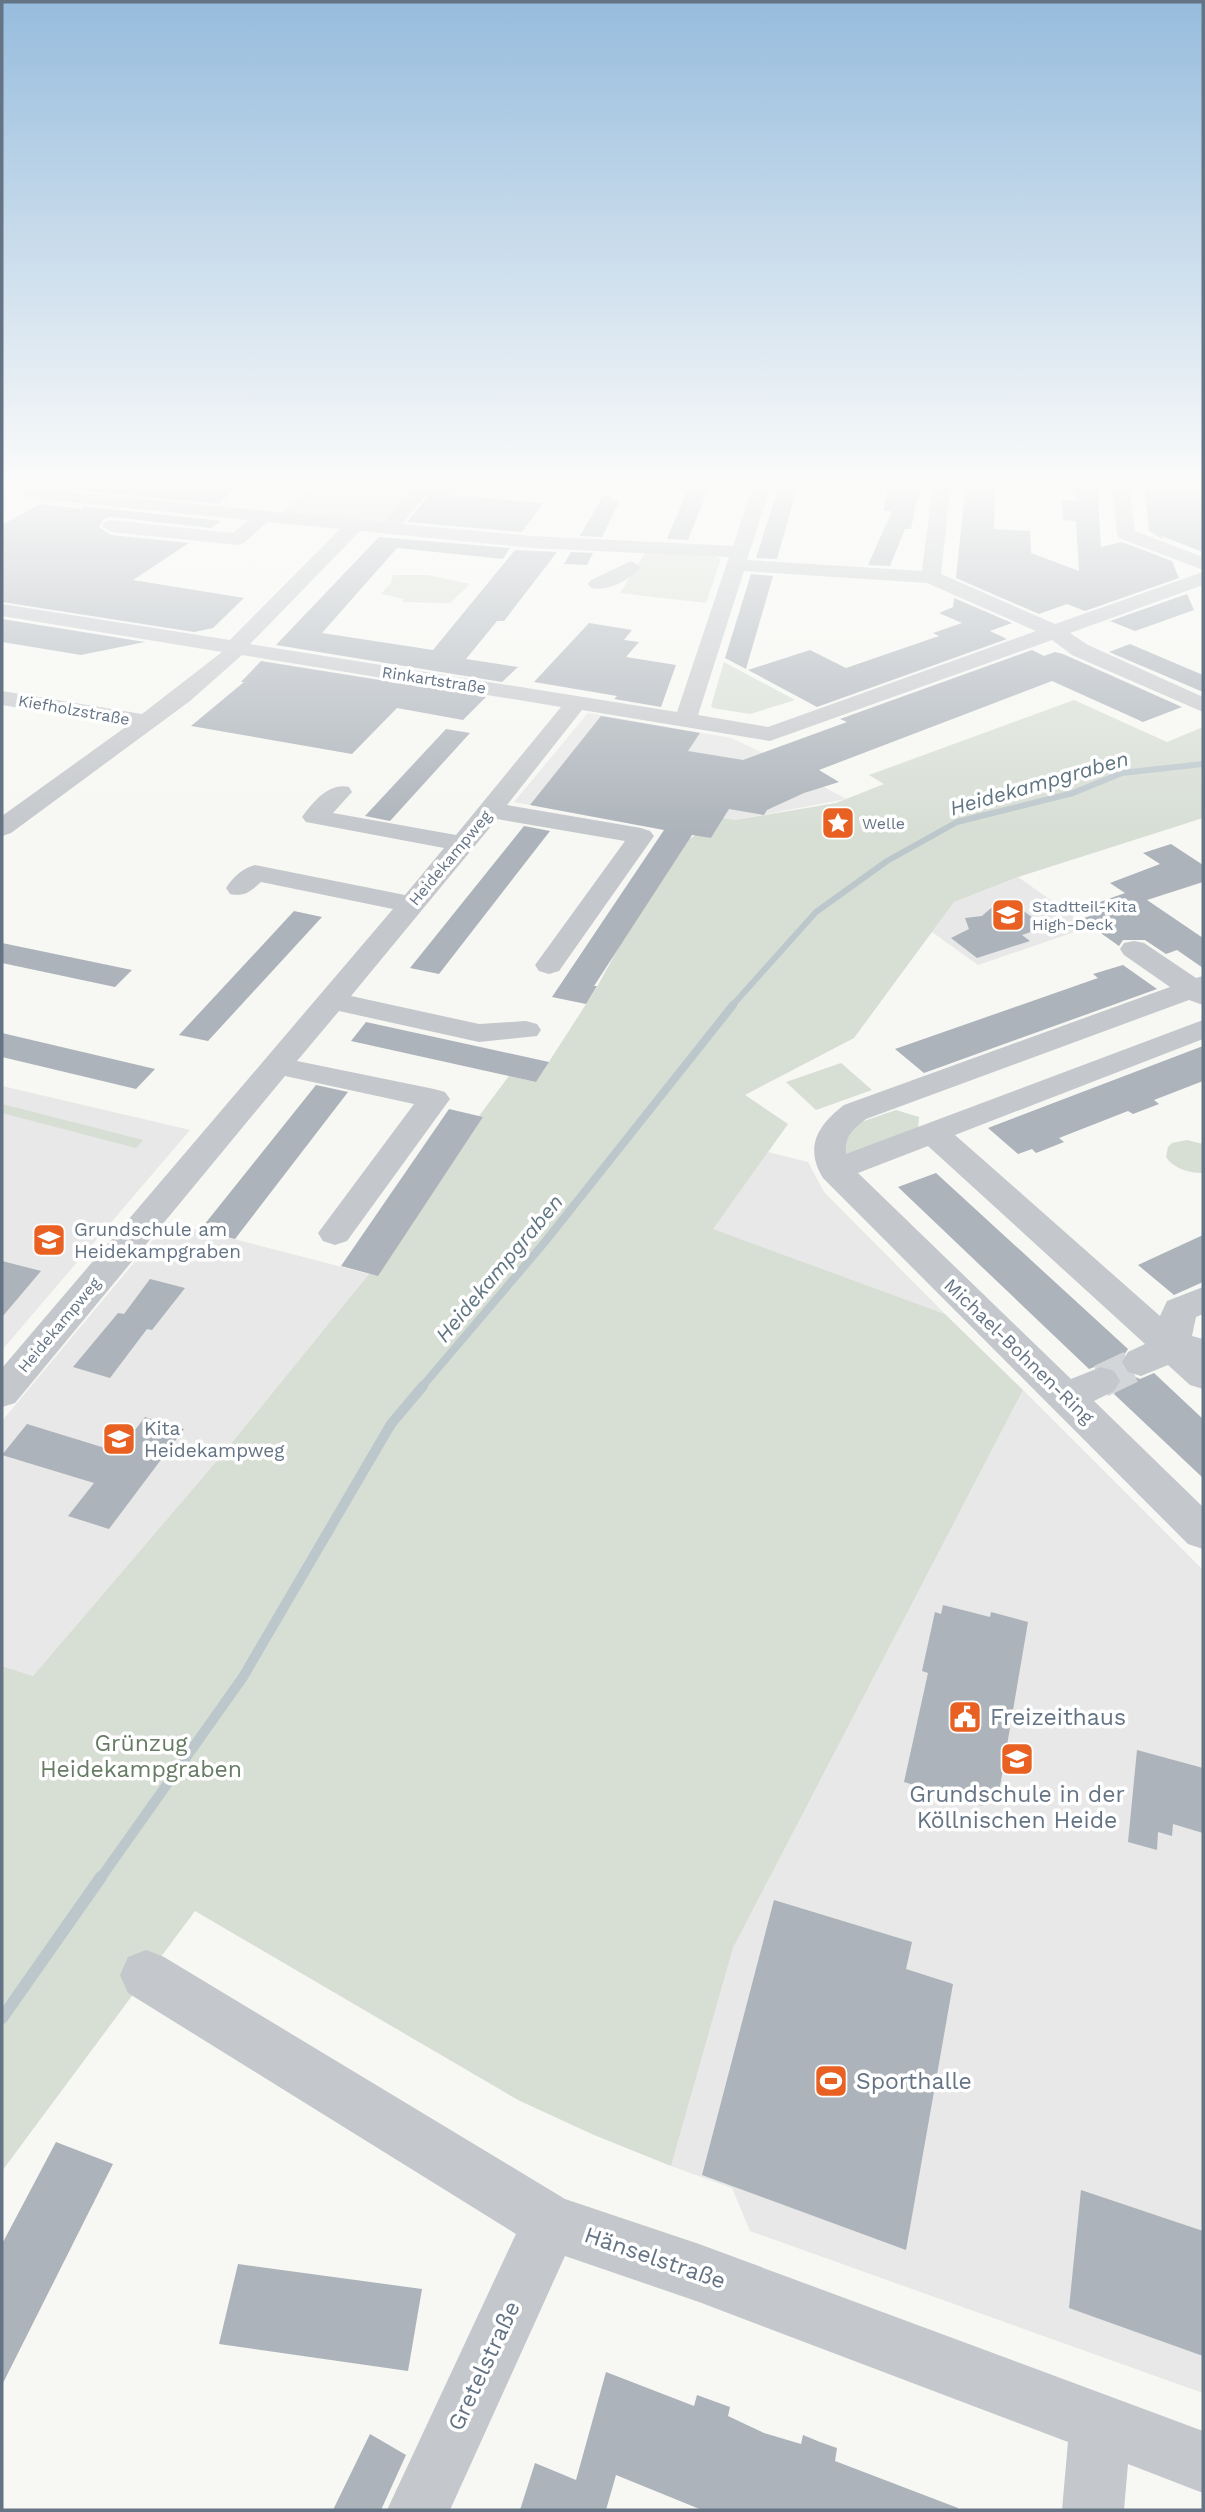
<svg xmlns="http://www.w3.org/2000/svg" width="1205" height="2512" font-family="'Work Sans',sans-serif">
  <rect width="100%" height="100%" fill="#f7f7f3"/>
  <g fill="#e7e8e7">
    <path d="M588 713 731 738 763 753 846 799 735 820 664 808 651 827 514 802Z"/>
    <path d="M1018 877 1089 927 978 965 932 932 954 902Z"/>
    <path d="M2 1086 190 1130 2 1350Z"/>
    <path d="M768 1152 808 1162 824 1192 945 1314 712 1229Z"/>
    <path d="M168 1222 369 1274 221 1456 33 1676 2 1666V1421Z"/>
    <path d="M1023 1390 1203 1570V2393L750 2231 732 2188 671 2166 733 1948Z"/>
  </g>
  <g fill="#d7ded4">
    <path d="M317 482H358L412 489 382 522 281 513Z"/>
    <path d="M645 553 715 556 721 559 706 603 620 593Z"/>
    <path d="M393 575H428L470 584 450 603 403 602 404 599 381 594 391 583Z"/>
    <path d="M724 662 795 700 750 714 713 708 711 706Z"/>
    <path d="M1074 700 1167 742 1203 727V818L1018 877 954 902 854 1038 745 1095 788 1124 713 1229 945 1314 1023 1390 733 1948 671 2166 594 2135 518 2100 195 1911 2 2171V1666L33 1676 221 1456 369 1274 378 1275 483 1117 479 1116 509 1076 536 1082 597 987 673 848 696 835 711 838 721 822 664 808 735 820 836 803 884 784 869 775Z"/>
    <path d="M841 1063 872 1090 816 1110 786 1082Z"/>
    <path d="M2 1104 143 1140 136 1148 2 1113Z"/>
    <path d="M896 1110 919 1117 918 1131 842 1160 838 1145 858 1123Z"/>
    <path d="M1187 1140 1203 1144V1173C1189 1173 1174 1169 1166 1157L1168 1147 1172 1143Z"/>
  </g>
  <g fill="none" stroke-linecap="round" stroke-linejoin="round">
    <path stroke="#bcc7cc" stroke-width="6" d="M731 1007 816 912 887 861 957 822 1073 793 1122 773 1203 764"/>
    <path stroke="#bcc7cc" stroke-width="8" d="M421 1388 544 1243 733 1005"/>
    <path stroke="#bcc7cc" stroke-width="10" d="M100 1879 243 1677 391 1424 423 1386"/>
    <path stroke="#bcc7cc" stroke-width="12" d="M2 2018 101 1877"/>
  </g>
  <g fill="#acb3ba">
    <path d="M62 482H141L194 487 199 482H242L219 504 68 489Z"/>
    <path d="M439 482H464L453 495 543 503 522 532 407 522Z"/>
    <path d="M691 482 709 487 688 540 667 539Z"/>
    <path d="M780 482 798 484 777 559 756 558Z"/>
    <path d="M893 482 923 484 916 504 911 529H905L890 566 868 565 892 511H883L887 491H892Z"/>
    <path d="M966 482H995L994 529 1030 531 1031 553 1079 571 1076 521 1063 520 1062 500 1077 501 1073 482H1097L1101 547 1122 542 1172 561 1179 578 1085 611 1067 604 1039 614 956 578Z"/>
    <path d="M1144 482H1203V552L1161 536 1162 539 1149 531Z"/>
    <path d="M604 494 619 502 602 537 580 536Z"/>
    <path d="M40 504 83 509 81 506 221 521 211 528 111 517 103 519 99 527 111 535 189 543 133 580 244 598 213 628 194 632 2 602V525Z"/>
    <path d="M379 537 510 548 503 559 397 548 322 633 433 650 515 550 557 552 504 621H497L466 659 518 667 502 682 276 645Z"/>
    <path d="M571 552 593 553 587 565 564 564Z"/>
    <path d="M751 574 773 576 746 669 725 658Z"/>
    <path d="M1187 594 1194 610 1135 631 1110 621Z"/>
    <path d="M954 598 1012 623 990 631 1007 639 817 707 748 670 810 650 846 668 939 636 933 633 962 623 939 613 953 607Z"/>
    <path d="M2 619 145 642 81 655 2 642Z"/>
    <path d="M589 623 632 630 624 640 639 642 626 657 676 665 661 707 614 699 617 696 534 682Z"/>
    <path d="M1130 644 1203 675V692L1109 652Z"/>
    <path d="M1032 650 1044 656 1055 652 1063 654 1182 707 1143 722 1052 681 819 770 839 782 804 793 767 810 764 815 729 809 711 838 692 835 594 986H597L586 1004 552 997 664 830 530 805 601 716 700 733 688 751 743 760 847 722 840 719Z"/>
    <path d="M261 661 486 697 463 720 397 708 352 754 191 726 244 682H241Z"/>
    <path d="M446 729 470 733 390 821 365 816Z"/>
    <path d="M524 826 550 831 439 974 410 968Z"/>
    <path d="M1171 844 1203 865V882L1147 900 1203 938V968L1177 950 1166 954 1145 940H1123L1119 946 1081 919 1107 910 1097 903 1125 893 1110 883 1160 864 1143 853Z"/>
    <path d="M1004 904 1017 906 1045 927 1022 935 1030 941 977 958 951 938 969 929 965 918 982 916 991 908Z"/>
    <path d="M294 911 322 917 208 1041 179 1035Z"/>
    <path d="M2 943 132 970 115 987 2 963Z"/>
    <path d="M1123 965 1157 989 924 1073 895 1049 1098 978 1093 974Z"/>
    <path d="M366 1022 549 1062 536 1082 351 1041Z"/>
    <path d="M2 1033 155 1069 136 1089 2 1057Z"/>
    <path d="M1203 1046V1081L1154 1100 1159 1104 1133 1114 1128 1111 1059 1138 1064 1142 1036 1153 1032 1149 1018 1154 988 1128Z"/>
    <path d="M316 1085 348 1092 235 1239 200 1230Z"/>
    <path d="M449 1109 483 1117 378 1276 341 1266Z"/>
    <path d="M936 1173 1128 1349 1120 1361 1126 1373 1140 1379 1154 1373 1203 1419V1478L1114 1394 1122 1382 1116 1370 1102 1364 1089 1369 898 1187Z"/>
    <path d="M1203 1235V1282L1174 1295 1138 1265Z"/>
    <path d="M2 1261 41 1271 2 1317Z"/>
    <path d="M150 1279 185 1288 152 1330 147 1329 110 1378 73 1367 118 1313 124 1314Z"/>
    <path d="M145 1417 184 1429 109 1529 68 1516 94 1483 2 1455 27 1424 118 1452Z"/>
    <path d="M943 1605 990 1617 991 1612 1028 1622 997 1804 984 1800 983 1806 904 1782 928 1673 922 1671 935 1612 941 1614Z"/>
    <path d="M1137 1750 1203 1768V1833L1173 1824 1172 1836 1158 1832 1157 1850 1128 1842Z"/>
    <path d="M774 1900 912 1942 906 1969 953 1984 906 2250 702 2175Z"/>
    <path d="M56 2142 113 2164 2 2385V2244Z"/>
    <path d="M1081 2190 1203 2231V2356L1069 2308Z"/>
    <path d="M238 2264 422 2289 408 2371 219 2344Z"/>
    <path d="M606 2372 694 2406 697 2395 730 2407 728 2416 764 2433 801 2444 803 2435 820 2442 837 2448 835 2461 958 2508 957 2510H702L616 2475 606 2510H520L535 2463 576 2480Z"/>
    <path d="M370 2434 406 2455 381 2510H333Z"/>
  </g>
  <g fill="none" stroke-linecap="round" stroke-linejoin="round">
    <path stroke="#d2d6d8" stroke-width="33" stroke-dasharray="33 17" stroke-linecap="butt" d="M1101 1381 1141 1362"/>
    <g fill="#c4c7cb" fill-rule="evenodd">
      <path d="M418 482H437L402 524 532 536 733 546 754 482H772L747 560 922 571 933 482H951L941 574 1055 624 1203 572V585L1070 633 1088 645 1203 697V712L1072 655 1052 640 770 741 582 710 507 805 641 828 650 831 654 836 559 971 549 974 539 971 535 965 625 841 497 819 351 996 479 1024 526 1021 537 1024 541 1030 537 1036 479 1042 339 1011 297 1061 434 1089 445 1092 450 1099 347 1241 335 1245 323 1241 318 1233 414 1104 285 1076 15 1403 2 1407V1368L393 909 261 882C250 892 244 897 230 894L226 888C233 877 243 868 255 865L405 895 444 848 306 822 302 817C313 802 329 782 349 787L352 792 333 813 456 835 561 707 242 655 190 701 11 833 2 836V816L127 726 2 705V691L142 714 222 652 2 616V604L230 640 340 529 267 522 244 543 237 545 111 532 102 526 104 522 111 520 233 533 248 520 28 498 19 493 28 488 383 522ZM360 531 532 548 729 557 677 712 250 644ZM744 571 927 583 1036 631 768 727 698 715Z"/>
      <path d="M636 482H657L642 491 636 490 633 486Z"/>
      <path d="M1111 482H1129L1135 531 1203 557V570L1119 538 1117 534Z"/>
      <path d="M631 561 641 567C630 580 608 592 591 588L588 584 591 580Z"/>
      <path d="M1134 941 1144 943 1196 978 1203 976V1005L1189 1000 866 1119C853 1129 844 1136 846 1154L1203 1020V1039L955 1135 1160 1316 1167 1301 1203 1287V1314L1196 1317 1192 1336 1203 1339V1389L1190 1385 1168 1365 1141 1376 1128 1372 1122 1362 1128 1352 1145 1344 928 1146 858 1173 1071 1379 1101 1367 1114 1371 1120 1381 1114 1391 1094 1401 1203 1507V1549L1188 1544 823 1178C804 1147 818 1125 844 1105L1170 987 1124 955 1120 949 1124 943Z"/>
      <path d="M146 1950 164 1957 565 2199 699 2244 1203 2431V2493L1128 2464 1124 2510H1062L1068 2442 699 2302 565 2256 450 2510H387L516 2234 128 1993 120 1975 128 1957Z"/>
    </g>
  </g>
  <linearGradient id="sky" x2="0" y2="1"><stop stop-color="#96bcdd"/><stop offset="0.58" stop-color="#fbfbfa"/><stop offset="1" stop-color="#fbfbfa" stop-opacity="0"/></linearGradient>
  <rect width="1205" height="834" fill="url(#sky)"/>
  <defs>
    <symbol id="sight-square" viewBox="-11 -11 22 22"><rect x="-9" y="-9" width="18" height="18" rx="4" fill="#e86022" stroke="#fff"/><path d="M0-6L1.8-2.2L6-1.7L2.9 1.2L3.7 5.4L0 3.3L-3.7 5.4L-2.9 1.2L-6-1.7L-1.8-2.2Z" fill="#fff"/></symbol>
    <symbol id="school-square" viewBox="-11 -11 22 22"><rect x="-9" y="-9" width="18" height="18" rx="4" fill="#e86022" stroke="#fff"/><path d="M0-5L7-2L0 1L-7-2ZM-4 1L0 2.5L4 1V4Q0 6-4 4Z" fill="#fff"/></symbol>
    <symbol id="civic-square" viewBox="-11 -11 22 22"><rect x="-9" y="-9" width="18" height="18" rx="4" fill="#e86022" stroke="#fff"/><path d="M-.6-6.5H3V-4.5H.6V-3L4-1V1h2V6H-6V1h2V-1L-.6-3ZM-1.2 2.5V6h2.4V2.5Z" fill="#fff"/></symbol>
    <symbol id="stadium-square" viewBox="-11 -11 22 22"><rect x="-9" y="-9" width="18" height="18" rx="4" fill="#e86022" stroke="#fff"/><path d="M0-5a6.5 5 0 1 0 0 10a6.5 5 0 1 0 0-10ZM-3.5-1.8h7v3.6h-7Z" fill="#fff"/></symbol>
  </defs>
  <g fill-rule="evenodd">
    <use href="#sight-square" x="819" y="804" width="38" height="38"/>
    <use href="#school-square" x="989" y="896" width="38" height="38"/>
    <use href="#school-square" x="30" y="1221" width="38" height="38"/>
    <use href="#school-square" x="100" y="1420" width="38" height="38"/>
    <use href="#civic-square" x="946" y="1698" width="38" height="38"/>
    <use href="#school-square" x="998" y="1740" width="38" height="38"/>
    <use href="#stadium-square" x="812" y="2062" width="38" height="38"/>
  </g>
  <g text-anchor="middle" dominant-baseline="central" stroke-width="7" stroke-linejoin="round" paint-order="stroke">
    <g font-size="16" fill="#657485" stroke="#fff">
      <text transform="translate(434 680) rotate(9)">Rinkartstraße</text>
      <text transform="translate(74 710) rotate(10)">Kiefholzstraße</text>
      <text transform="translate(450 858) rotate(-50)">Heidekampweg</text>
      <text transform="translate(59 1325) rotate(-50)">Heidekampweg</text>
    </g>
    <g font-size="16" fill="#657485" stroke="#fff" text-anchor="start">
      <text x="862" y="823">Welle</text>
      <text x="1032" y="906">Stadtteil-Kita<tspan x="1032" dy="18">High-Deck</tspan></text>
    </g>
    <g font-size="19" fill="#657485" stroke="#fff" text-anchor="start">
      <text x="74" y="1229">Grundschule am<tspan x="74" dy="22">Heidekampgraben</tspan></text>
      <text x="144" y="1428">Kita<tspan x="144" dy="22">Heidekampweg</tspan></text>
    </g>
    <g font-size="19" fill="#657485" stroke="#fff">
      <text transform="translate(1019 1351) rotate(44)">Michael-Bohnen-Ring</text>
    </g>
    <g font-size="21" font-style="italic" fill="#607682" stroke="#fff">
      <text transform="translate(1039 783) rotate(-16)">Heidekampgraben</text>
      <text transform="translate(499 1268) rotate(-50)">Heidekampgraben</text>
    </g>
    <g font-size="23" fill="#657485" stroke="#fff" text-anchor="start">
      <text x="990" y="1717">Freizeithaus</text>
      <text x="1017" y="1794" text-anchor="middle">Grundschule in der<tspan x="1017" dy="26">Köllnischen Heide</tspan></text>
      <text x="856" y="2081">Sporthalle</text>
    </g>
    <g font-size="23" fill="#677c64" stroke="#fff">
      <text x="141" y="1743">Grünzug<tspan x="141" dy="26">Heidekampgraben</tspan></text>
    </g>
    <g font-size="23" fill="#657485" stroke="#fff">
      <text transform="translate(655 2258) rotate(19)">Hänselstraße</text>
      <text transform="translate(484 2366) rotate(-65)">Gretelstraße</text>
    </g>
  </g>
  <rect width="1205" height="2512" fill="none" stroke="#657485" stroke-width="7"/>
</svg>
